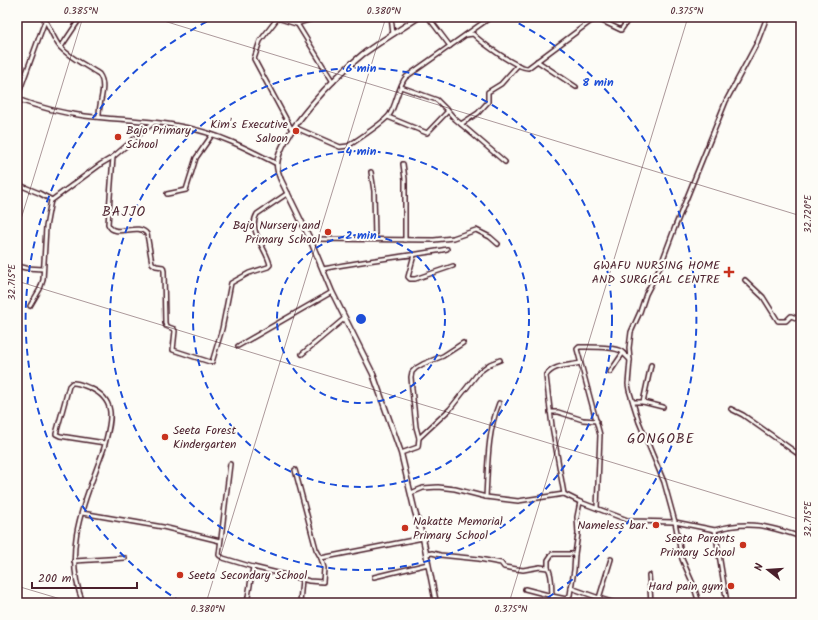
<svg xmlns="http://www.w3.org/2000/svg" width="818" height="620" font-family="Kalam,sans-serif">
  <rect width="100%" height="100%" fill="#fdfcf7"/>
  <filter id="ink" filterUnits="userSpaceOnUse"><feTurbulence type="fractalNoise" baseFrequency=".025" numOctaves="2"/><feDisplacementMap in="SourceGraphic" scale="8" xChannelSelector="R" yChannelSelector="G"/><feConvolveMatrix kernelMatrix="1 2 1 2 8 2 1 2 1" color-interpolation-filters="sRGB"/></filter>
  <g filter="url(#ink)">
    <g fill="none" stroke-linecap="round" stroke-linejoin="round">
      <defs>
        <g id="street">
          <path d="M43 17C50 27 53 38 60 47 70 58 87 66 99 74 108 86 98 103 99 117"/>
          <path d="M274 17 296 24 319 17"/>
          <path d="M293 17 333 82"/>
          <path d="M391 17 393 34"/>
          <path d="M428 17 450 46"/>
          <path d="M277 19 260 41 254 59 292 130"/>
          <path d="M466 35 473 34C482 43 516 68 528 68L591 21 598 19 621 30 630 17"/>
          <path d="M61 47 81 17"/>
          <path d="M537 61 576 87"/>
          <path d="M401 87 437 100 448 111"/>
          <path d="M17 98 45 21"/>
          <path d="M17 99C38 107 62 113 85 116 118 120 152 120 184 127 217 133 248 149 277 164"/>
          <path d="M388 117 427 133 448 111 455 119 505 162"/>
          <path d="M461 124 478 113 488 102V92L501 84 518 65"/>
          <path d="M294 127 340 147 348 146C357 140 385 122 390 114 396 105 399 84 406 77L491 17"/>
          <path d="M113 157 108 224C114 240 138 221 147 234L152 263 156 266 163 267 164 271 165 323 166 326 174 329 175 331 173 350 210 362H212L213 359 222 329 231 283 249 273 268 267 270 265C267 249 247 230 257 214L288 193"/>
          <path d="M403 164 405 179V240"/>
          <path d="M371 172 374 191 375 239"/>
          <path d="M17 184 39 193 52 200 101 164 113 157 153 123"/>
          <path d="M17 194 20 185"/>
          <path d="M167 194 186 190 196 158 212 135"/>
          <path d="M310 239 434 240 453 238 476 230 490 237 498 244"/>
          <path d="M414 255 408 277 410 279H415L453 266"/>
          <path d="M17 266 26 268 43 269"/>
          <path d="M323 269C364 260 406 257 447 249"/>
          <path d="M745 280 763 297 778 321H786L791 316 801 320"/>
          <path d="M30 306 40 289 43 280 46 227 51 200"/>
          <path d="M238 346 332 292"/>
          <path d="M302 354 345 318"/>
          <path d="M610 372 623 353"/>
          <path d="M633 402H643L663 407"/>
          <path d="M643 402 651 365"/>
          <path d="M731 409 743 415 801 456"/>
          <path d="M550 412H558L583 420 597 421"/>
          <path d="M419 438 416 427 412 389 411 377 412 372 416 368 423 364 443 356 463 343"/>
          <path d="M401 453 418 447 419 438 450 409 479 372 490 364 500 360"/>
          <path d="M230 464 219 555 223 558 253 567"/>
          <path d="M295 470 316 549 321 558"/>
          <path d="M411 493 423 488 438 487 455 489 486 497 518 501 564 494 580 502 630 521 675 522 715 530 727 603"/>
          <path d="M564 494 552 426 546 376C553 364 570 366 580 363"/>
          <path d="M486 497C488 464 487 434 499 403"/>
          <path d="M597 508 600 435 577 349 579 347C589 347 612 346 621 351 624 354 627 357 630 360"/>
          <path d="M82 513 163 527 220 541"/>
          <path d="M715 530C749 520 769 526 801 537"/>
          <path d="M427 554 432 553 440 555 479 559 501 563 504 567 523 570 540 567 548 568C553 576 551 586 552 596L566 599 570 595 574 570 575 554 578 534 577 517 580 502"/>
          <path d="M611 559 599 598 615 603"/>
          <path d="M74 561 125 558"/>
          <path d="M548 568V560L552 554H575"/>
          <path d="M649 575 651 603"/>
          <path d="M374 577 428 564"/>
          <path d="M571 588 599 598"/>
          <path d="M525 589 552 596V603"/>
          <path d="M83 603C61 548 86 500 104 448 110 423 119 401 90 388 84 386 78 382 72 383L69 386 56 434 60 436 105 443"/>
          <path d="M247 603 253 567 302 579"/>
          <path d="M300 603 302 579 309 581 323 582 324 568 321 558 423 538"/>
          <path d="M699 603 693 584 682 559 675 522 664 482 639 422 629 390 628 384 630 360 629 348 631 332 640 312 646 294 660 267 675 227 726 101 757 43 767 17"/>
        </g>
        <path id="secondary" d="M419 17C401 29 381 41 363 54 338 74 279 133 277 165 277 171 279 175 281 180L310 239 332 292 373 374 401 453 415 512 423 538 436 603"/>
      </defs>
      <use href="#street" stroke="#4a1f2b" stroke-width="6"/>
      <use href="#secondary" stroke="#4a1f2b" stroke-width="7"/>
      <use href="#street" stroke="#fdfcf7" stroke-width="3"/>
      <use href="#secondary" stroke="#fdfcf7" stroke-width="4"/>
    </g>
  </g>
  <path fill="none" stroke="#4a1f2b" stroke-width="1" stroke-opacity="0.45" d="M151 17 801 216M17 232 83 17M17 281 801 520M17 586 74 603M206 603 386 17M509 603 688 17"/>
  <g fill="none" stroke="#1d4ed8" stroke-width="2" stroke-dasharray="7 5">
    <circle cx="361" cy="319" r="84"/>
    <circle cx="361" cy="319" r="168"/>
    <circle cx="361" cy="319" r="251"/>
    <path d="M181 602A335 335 0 0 1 214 18M508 18A335 335 0 0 1 541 602"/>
  </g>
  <g fill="#c8321e" stroke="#fdfcf7" stroke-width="1.5">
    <circle cx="296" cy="131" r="4"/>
    <circle cx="118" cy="137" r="4"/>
    <circle cx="328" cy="232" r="4"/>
    <path d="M727 266h4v4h4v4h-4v4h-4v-4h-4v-4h4z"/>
    <circle cx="165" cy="437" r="4"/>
    <circle cx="656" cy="525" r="4"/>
    <circle cx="405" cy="528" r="4"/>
    <circle cx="743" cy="545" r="4"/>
    <circle cx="180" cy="575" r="4"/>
    <circle cx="731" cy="586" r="4"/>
  </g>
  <g text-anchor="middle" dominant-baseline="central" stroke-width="4" stroke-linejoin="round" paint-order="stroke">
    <g font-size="12" fill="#4a1f2b" stroke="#fdfcf7" text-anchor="end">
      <text x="288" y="124">Kim's Executive<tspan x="288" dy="14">Saloon</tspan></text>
      <text x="126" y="130" text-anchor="start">Bajo Primary<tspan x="126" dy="14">School</tspan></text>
      <text x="320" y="225">Bajo Nursery and<tspan x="320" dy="14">Primary School</tspan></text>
      <text x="720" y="265">GWAFU NURSING HOME<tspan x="720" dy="14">AND SURGICAL CENTRE</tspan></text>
      <text x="173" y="430" text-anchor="start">Seeta Forest<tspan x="173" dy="14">Kindergarten</tspan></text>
      <text x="413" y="521" text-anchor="start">Nakatte Memorial<tspan x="413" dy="14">Primary School</tspan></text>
      <text x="648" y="525">Nameless bar.</text>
      <text x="735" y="538">Seeta Parents<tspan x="735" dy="14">Primary School</tspan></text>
      <text x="188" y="575" text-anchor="start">Seeta Secondary School</text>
      <text x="723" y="586">Hard pain gym</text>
    </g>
    <g font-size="14" letter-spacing="1" fill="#4a1f2b" stroke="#fdfcf7">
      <text x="124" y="212">BAJJO</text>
      <text x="661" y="439">GONGOBE</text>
    </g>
  </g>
  <circle cx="361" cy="319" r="6" fill="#1d4ed8" stroke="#fdfcf7" stroke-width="2"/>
  <g font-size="12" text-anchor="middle" font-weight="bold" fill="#1d4ed8" stroke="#fdfcf7" stroke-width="4" stroke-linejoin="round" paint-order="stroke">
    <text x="361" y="72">6 min</text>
    <text x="598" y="86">8 min</text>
    <text x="361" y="155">4 min</text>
    <text x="361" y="239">2 min</text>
  </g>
  <rect width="818" height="620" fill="none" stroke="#fdfcf7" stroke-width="44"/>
  <g transform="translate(768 570) rotate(287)" stroke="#fdfcf7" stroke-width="3" paint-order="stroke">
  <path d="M0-3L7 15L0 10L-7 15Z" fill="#4a1f2b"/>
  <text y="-6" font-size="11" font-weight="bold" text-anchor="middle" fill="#4a1f2b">N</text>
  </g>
  <path d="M32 582v6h105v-6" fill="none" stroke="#4a1f2b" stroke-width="2"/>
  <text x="38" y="582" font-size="12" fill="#4a1f2b" stroke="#fdfcf7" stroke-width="3" paint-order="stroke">200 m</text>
  <rect x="22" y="22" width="774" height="576" fill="none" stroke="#4a1f2b" stroke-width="1.5"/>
  <g font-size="10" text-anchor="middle" fill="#4a1f2b">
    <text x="81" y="14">0.385°N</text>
    <text x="384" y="14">0.380°N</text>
    <text x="687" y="14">0.375°N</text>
    <text transform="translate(807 214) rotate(-90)" y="4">32.720°E</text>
    <text transform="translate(11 282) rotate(-90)" y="4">32.715°E</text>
    <text transform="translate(807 519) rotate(-90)" y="4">32.715°E</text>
    <text x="208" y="612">0.380°N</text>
    <text x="511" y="612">0.375°N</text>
  </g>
</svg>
